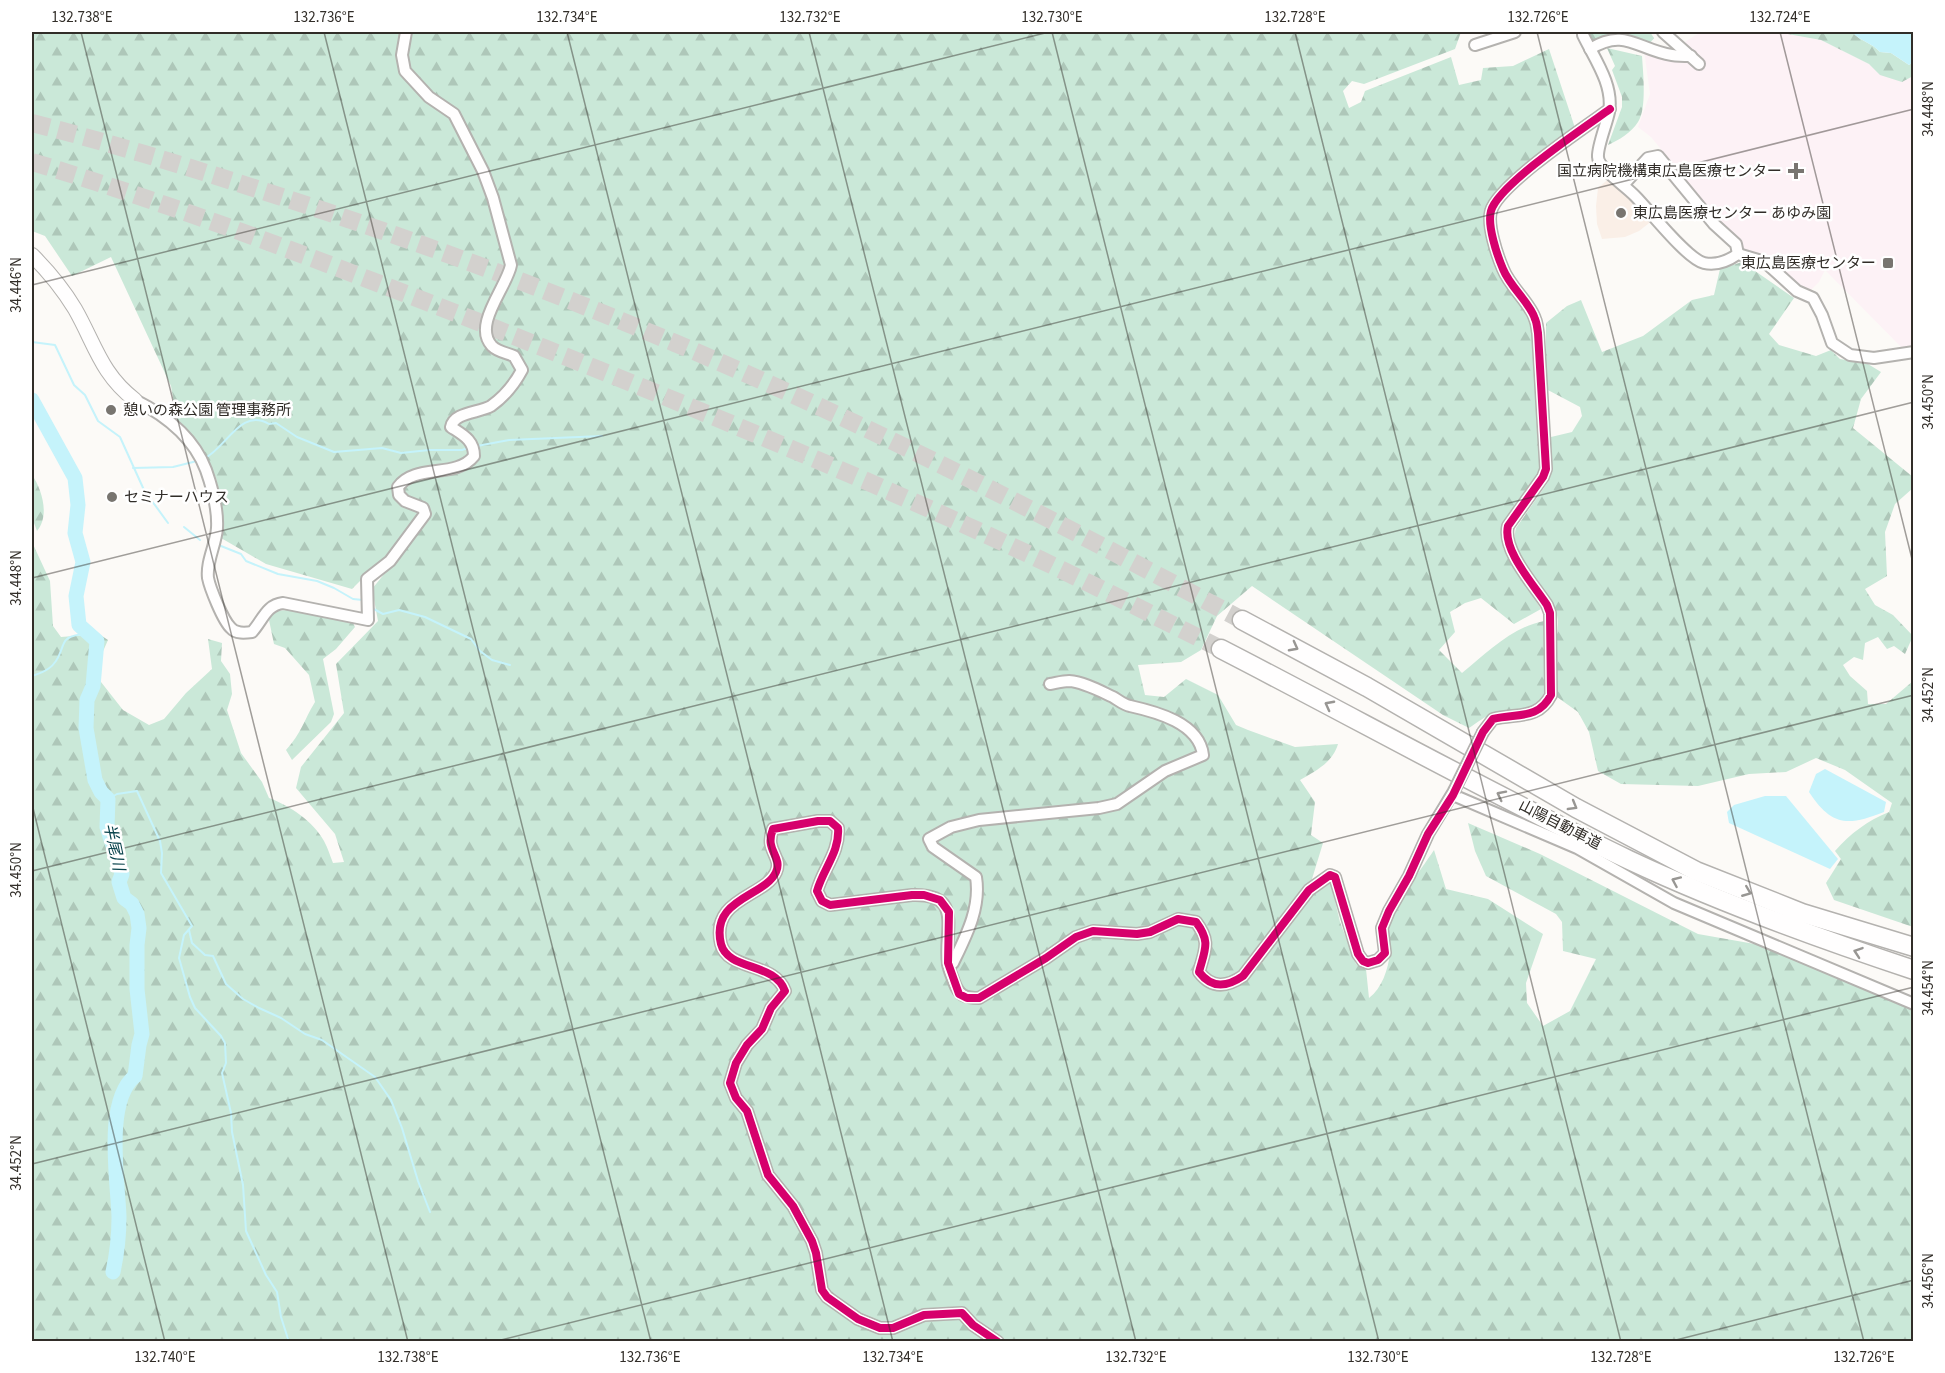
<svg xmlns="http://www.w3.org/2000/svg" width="1945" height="1373" font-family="'Source Sans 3','Noto Sans JP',sans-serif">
  <defs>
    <pattern id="forest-firs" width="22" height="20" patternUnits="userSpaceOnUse" patternTransform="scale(1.5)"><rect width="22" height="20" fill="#cae8d8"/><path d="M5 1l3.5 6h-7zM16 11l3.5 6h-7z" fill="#aec7b9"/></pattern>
  </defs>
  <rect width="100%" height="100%" fill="#fcfaf7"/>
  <path fill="#faefe7" d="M1611 177 1653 220 1639 231 1625 237 1602 239 1597 224 1596 206 1598 188Z"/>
  <path fill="#fdf2f6" d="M1701 32H1776L1821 40 1869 64 1881 75 1913 76V355L1910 356 1825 270 1819 282 1809 292 1776 264 1772 263 1763 255 1758 257 1745 252 1651 137 1638 127 1650 94 1644 50 1668 58 1686 41Z"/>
  <g fill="url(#forest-firs)">
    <path d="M32 32H1461L1455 49 1364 84 1352 81 1343 91 1349 108 1361 102 1365 91 1451 57 1459 85 1481 80 1483 68 1513 66 1549 49 1576 131 1495 197 1484 210 1494 262 1503 279 1532 322 1541 464 1538 477 1502 526 1503 548 1541 609 1514 624 1481 598 1465 603 1450 612 1455 632 1439 650 1462 673C1487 653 1512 627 1544 621L1545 691C1534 717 1516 708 1495 713 1486 715 1477 723 1469 728L1443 715 1252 586 1217 616 1201 650 1181 662 1138 665 1145 695 1164 697 1186 679 1218 695 1236 725 1248 730 1295 747 1338 744C1333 762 1316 771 1300 780L1315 802 1311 835 1323 843 1312 879 1331 884 1340 922 1356 964 1366 969 1369 998C1382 988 1388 970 1390 953 1390 947 1387 941 1388 935 1391 907 1419 873 1434 850L1446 889 1488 899 1543 934 1526 983 1527 1003 1543 1026 1570 1011 1596 959 1563 951 1562 922 1556 914 1486 876 1475 851 1468 823 1540 854 1698 934 1766 946 1913 1006V1341H32V542L50 581 53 626 61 637 99 634 108 640 100 658 101 682 123 710 149 725 164 719 186 693 212 669 208 639 222 643 221 661 230 674 232 694 227 710 241 753 262 782 269 798C290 806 313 821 324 841 328 848 330 856 333 863L344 862 335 834 296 788 301 767 344 713 336 664 378 621 372 589 389 568 369 572 352 589 266 564 221 538 222 508 216 478 201 446 177 419 171 386 111 257 72 276 45 236 32 231Z"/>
    <path d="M1587 32H1650L1654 38 1650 43 1616 34 1593 43 1590 42Z"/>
    <path d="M1776 32H1852C1861 42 1871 42 1880 52L1891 53 1909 65 1913 62V76L1902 82 1880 75 1869 64 1821 40Z"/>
    <path d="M1607 48 1642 56C1643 72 1647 109 1638 122 1631 133 1619 140 1608 145L1622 107V97L1612 70 1615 66Z"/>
    <path d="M1742 262 1794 298 1769 334 1779 345 1816 356 1831 350 1840 359 1868 364 1881 372 1861 399 1853 428 1913 477V488L1895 504 1885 532 1887 576 1865 589 1875 605 1893 615 1913 636 1905 654 1894 646 1887 649 1878 637 1865 643 1863 660 1854 657 1843 665 1850 676 1867 691 1868 704H1886L1913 681V927L1834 900 1826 883 1841 859 1835 851C1851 833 1867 821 1889 812L1892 803 1845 770 1816 758 1786 772 1749 774 1698 786 1621 784 1598 771 1589 732 1578 712 1557 697C1557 680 1556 663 1556 646 1556 634 1561 621 1555 610 1545 588 1508 553 1516 528L1548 482 1551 474V437L1572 432 1582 416 1580 407 1546 389V323L1567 306 1581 300 1602 352 1643 336 1692 300 1714 295 1720 269Z"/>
    <path d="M32 475C42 489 50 516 37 531L34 523H32Z"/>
    <path d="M288 610 353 623 355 627 336 649 323 659 334 714 331 722 292 760 286 750C301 734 304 720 315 702L309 675 285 648 274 644 269 620 274 611Z"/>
  </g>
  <g fill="#c5f3fb">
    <path d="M1852 32H1913V62L1909 65 1891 53 1880 52C1871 42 1861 42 1852 32Z"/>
    <path d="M1825 769 1886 802 1884 812C1848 826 1832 827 1809 792L1816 774Z"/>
    <path d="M1765 796H1786L1838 859 1830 869 1729 823 1727 812 1734 805Z"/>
  </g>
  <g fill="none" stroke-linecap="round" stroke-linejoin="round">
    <g stroke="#c5f3fb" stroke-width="2">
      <path d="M32 342 55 345 74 385 85 395 98 421 120 437 144 490 168 523"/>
      <path d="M477 446 509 440 602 436"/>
      <path d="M205 458C226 448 241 407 269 424L276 423 297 437 334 452 382 448 401 453 429 450H462L468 448"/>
      <path d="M133 468 173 467 197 461"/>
      <path d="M184 527 200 540"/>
      <path d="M221 546 241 554 246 561 278 574 317 581 334 588 353 599 363 600"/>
      <path d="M372 608 383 614 399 610 425 617 471 639 480 651 492 660 510 665"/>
      <path d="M32 676C45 672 55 667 60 653 62 649 63 643 66 640 70 635 78 635 84 634V630"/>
      <path d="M108 799 117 794 137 791 160 841 162 853 161 873 192 926 184 935 179 958 190 997 195 1008 221 1036 225 1043 226 1063 222 1073 231 1113 232 1132 243 1185 246 1231 266 1275 277 1292 281 1317 289 1342"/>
      <path d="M189 930 192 943 205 955 213 956 226 984 243 999 259 1008 281 1018 305 1034 322 1040 375 1077 391 1100 402 1128 418 1181 430 1212"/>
    </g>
    <path stroke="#c5f3fb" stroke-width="15" d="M32 400 75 478 78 505 75 533 83 562 76 596 79 625 97 641 93 686 87 700 86 728 95 780 101 792 108 799 107 827 122 874 119 882 124 898 132 904 137 914 139 928 137 945V989L142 1034 139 1045 135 1076C104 1101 118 1181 119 1217 119 1236 117 1254 113 1272"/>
    <g stroke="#d3d1ce" stroke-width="18" stroke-dasharray="18 9" stroke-linecap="butt">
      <path d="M32 123C119 145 205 172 291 200 493 266 692 345 884 437 1005 495 1124 557 1242 620"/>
      <path d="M32 162C182 207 329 264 476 321 666 396 856 473 1041 560 1102 589 1161 619 1221 649"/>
    </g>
    <defs>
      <g id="street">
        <path d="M1583 32V35C1594 58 1614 85 1609 112 1607 123 1597 147 1598 157 1598 168 1626 186 1635 196 1649 210 1687 259 1704 263 1717 266 1728 261 1738 254L1765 262 1797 291 1813 298 1822 315 1832 343 1850 355 1874 358 1914 352"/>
        <path d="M1663 32 1699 64"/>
        <path d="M1475 45 1515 32"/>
        <path d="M1590 49C1625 27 1638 50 1672 55 1678 56 1685 56 1691 56"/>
        <path d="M1624 184 1648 158 1658 156 1714 224 1736 244 1738 254"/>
        <path d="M135 400C165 415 194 438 206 470 212 487 218 510 217 528 216 545 206 561 208 578 210 588 223 621 231 628 236 634 245 633 252 632 263 620 266 605 283 603L368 620 367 579 390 561 425 514 423 508 405 501 399 495 398 487C415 463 456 479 474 456 474 440 463 435 451 427 454 412 479 413 491 406 505 396 514 385 522 370L514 356C507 353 498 352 492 346 472 325 507 287 511 265L493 198 483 171 454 114 429 97 405 71 402 55 406 32"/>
        <path d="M1483 732 1493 719C1518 713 1538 720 1551 695L1550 613 1547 605C1534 585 1502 550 1508 526L1543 477 1546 469 1538 333C1537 328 1537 323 1535 319 1531 304 1510 287 1503 269 1497 255 1487 225 1491 211 1498 185 1585 127 1610 109"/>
        <path d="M1453 795 1577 848 1674 903 1914 1004"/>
        <path d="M948 963H953C966 936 981 908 976 877L933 847 929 839 951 827 979 820 1099 808 1117 804 1165 771 1203 755C1199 723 1157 712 1130 706 1124 705 1118 700 1113 697 1100 691 1084 682 1069 681 1063 681 1056 683 1050 684"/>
        <path d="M998 1342 973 1325 962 1313 924 1315 893 1328H880L858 1319 827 1297 822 1290 816 1253 812 1241 793 1206 768 1175 747 1111 736 1098 730 1083 736 1063 747 1045 762 1029 771 1008 785 991C775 962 728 971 721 944 710 898 765 897 776 872 783 856 764 851 773 829L818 821H830L838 828C840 852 823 869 817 891L822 901 830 905 912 895C965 893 943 931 948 964 949 970 952 976 954 982 959 996 965 998 979 998L1046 958 1076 937 1093 931 1137 934 1150 932 1178 919 1196 922C1211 942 1205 949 1199 972 1212 989 1227 987 1243 976L1309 890 1330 875 1335 877 1358 954 1363 961 1368 963 1378 960 1385 953 1382 928 1389 911 1409 876 1428 834 1454 791"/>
      </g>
      <path id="secondary" d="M32 255C48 271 63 289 75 309 95 344 101 374 135 400"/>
      <g id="highway">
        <path d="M1242 620 1367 687 1576 808 1696 871 1802 913 1914 947"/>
        <path d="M1221 649C1357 719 1491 794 1629 860 1721 903 1817 938 1914 970"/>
      </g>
    </defs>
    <use href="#street" stroke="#b4b2af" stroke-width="14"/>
    <use href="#secondary" stroke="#b4b2af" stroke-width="16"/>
    <use href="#highway" stroke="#b4b2af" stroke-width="21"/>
    <use href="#street" stroke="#fffefe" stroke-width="10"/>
    <use href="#secondary" stroke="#fffefe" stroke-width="14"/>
    <use href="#highway" stroke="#fffefe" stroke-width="18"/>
    <defs>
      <path id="street-bridge" d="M1454 791 1483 732"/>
    </defs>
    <use href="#street-bridge" stroke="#b4b2af" stroke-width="14" stroke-linecap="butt"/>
    <use href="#street-bridge" stroke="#fffefe" stroke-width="10"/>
    <defs>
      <path id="cycleway" d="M998 1342 973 1325 962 1313 924 1315 893 1328H880L858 1319 827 1297 822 1290 816 1253 812 1241 793 1206 768 1175 747 1111 736 1098 730 1083 736 1063 747 1045 762 1029 771 1008 785 991C775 962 728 971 721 944 710 898 765 897 776 872 783 856 764 851 773 829L818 821H830L838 828C840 852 823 869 817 891L822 901 830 905 912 895H924L940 900 949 912 948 963 959 994 967 998H979L1046 958 1076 937 1093 931 1137 934 1150 932 1178 919 1196 922C1211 942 1205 949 1199 972 1212 989 1227 987 1243 976L1309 890 1330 875 1335 877 1358 954 1363 961 1368 963 1378 960 1385 953 1382 928 1389 911 1409 876 1428 834 1453 795 1483 732 1493 719C1518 713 1538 720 1551 695L1550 613 1547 605C1534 585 1502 550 1508 526L1543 477 1546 469 1538 333C1537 328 1537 323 1535 319 1531 304 1510 287 1503 269 1497 255 1487 225 1491 211 1498 185 1585 127 1610 109"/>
    </defs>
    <use href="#cycleway" stroke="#fff" stroke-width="11"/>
    <use href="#cycleway" stroke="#d6006c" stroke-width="8"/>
  </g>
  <defs><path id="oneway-chevron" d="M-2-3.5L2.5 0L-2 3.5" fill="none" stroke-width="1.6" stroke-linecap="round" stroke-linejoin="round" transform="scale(1.5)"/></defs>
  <g stroke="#989693">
    <use href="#oneway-chevron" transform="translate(1294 647) rotate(28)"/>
    <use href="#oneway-chevron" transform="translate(1329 705) rotate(-152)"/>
    <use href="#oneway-chevron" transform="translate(1501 795) rotate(-153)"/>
    <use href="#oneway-chevron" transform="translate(1573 806) rotate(30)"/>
    <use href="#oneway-chevron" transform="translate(1676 881) rotate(-156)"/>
    <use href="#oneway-chevron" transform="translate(1747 892) rotate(22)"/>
    <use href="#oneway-chevron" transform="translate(1858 952) rotate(-161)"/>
  </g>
  <path fill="none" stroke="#312d28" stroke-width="1.5" stroke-opacity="0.45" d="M81 32 408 1342M324 32 651 1342M567 32 893 1342M809 32 1136 1342M1052 32 1379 1342M1295 32 1621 1342M1537 32 1864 1342M1780 32 1914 567M32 285 1049 32M32 578 1914 109M32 804 165 1342M32 871 1914 402M32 1164 1914 695M493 1342 1914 987M1668 1342 1914 1280"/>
  <g fill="#787570" stroke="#fff" stroke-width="2">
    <path d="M1793 162h6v6h6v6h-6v6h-6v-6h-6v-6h6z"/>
    <circle cx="1621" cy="213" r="6"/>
    <rect x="1882" y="257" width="12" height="12" rx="3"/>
    <circle cx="111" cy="410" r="6"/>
    <circle cx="112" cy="497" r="6"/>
  </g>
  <g text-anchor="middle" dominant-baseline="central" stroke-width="5" stroke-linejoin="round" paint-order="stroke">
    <g font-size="15" fill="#312d28" stroke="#fff" text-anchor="start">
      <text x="1782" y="171" text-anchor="end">国立病院機構東広島医療センター</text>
      <text x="1633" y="213">東広島医療センター あゆみ園</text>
      <text x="1876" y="263" text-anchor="end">東広島医療センター</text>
      <text x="123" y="410">憩いの森公園 管理事務所</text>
      <text x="124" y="497">セミナーハウス</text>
    </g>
    <g font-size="15" fill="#312d28" stroke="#fff">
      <text transform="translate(1560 825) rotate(27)">山陽自動車道</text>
    </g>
    <g font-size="16" font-style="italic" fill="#09434c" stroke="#fff">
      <text transform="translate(114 847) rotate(78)">半尾川</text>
    </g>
  </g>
  <rect width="1945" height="1373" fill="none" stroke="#ffffff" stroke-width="66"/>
  <rect x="33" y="33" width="1879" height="1307" fill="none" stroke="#312d28" stroke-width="2"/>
  <g font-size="15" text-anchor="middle" fill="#312d28">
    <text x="82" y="22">132.738°E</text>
    <text x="324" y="22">132.736°E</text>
    <text x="567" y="22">132.734°E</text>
    <text x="810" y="22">132.732°E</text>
    <text x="1052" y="22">132.730°E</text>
    <text x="1295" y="22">132.728°E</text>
    <text x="1538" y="22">132.726°E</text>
    <text x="1780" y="22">132.724°E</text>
    <text transform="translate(1928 109) rotate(-90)" y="5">34.448°N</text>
    <text transform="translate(16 285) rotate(-90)" y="5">34.446°N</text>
    <text transform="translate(1928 402) rotate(-90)" y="5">34.450°N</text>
    <text transform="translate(16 578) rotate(-90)" y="5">34.448°N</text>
    <text transform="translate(1928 695) rotate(-90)" y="5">34.452°N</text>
    <text transform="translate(16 870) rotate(-90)" y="5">34.450°N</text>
    <text transform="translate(1928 988) rotate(-90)" y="5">34.454°N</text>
    <text transform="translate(16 1163) rotate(-90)" y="5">34.452°N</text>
    <text transform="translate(1928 1281) rotate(-90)" y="5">34.456°N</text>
    <text x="165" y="1362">132.740°E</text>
    <text x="408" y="1362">132.738°E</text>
    <text x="650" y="1362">132.736°E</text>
    <text x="893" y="1362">132.734°E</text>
    <text x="1136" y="1362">132.732°E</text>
    <text x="1378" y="1362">132.730°E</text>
    <text x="1621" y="1362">132.728°E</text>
    <text x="1864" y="1362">132.726°E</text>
  </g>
</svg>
